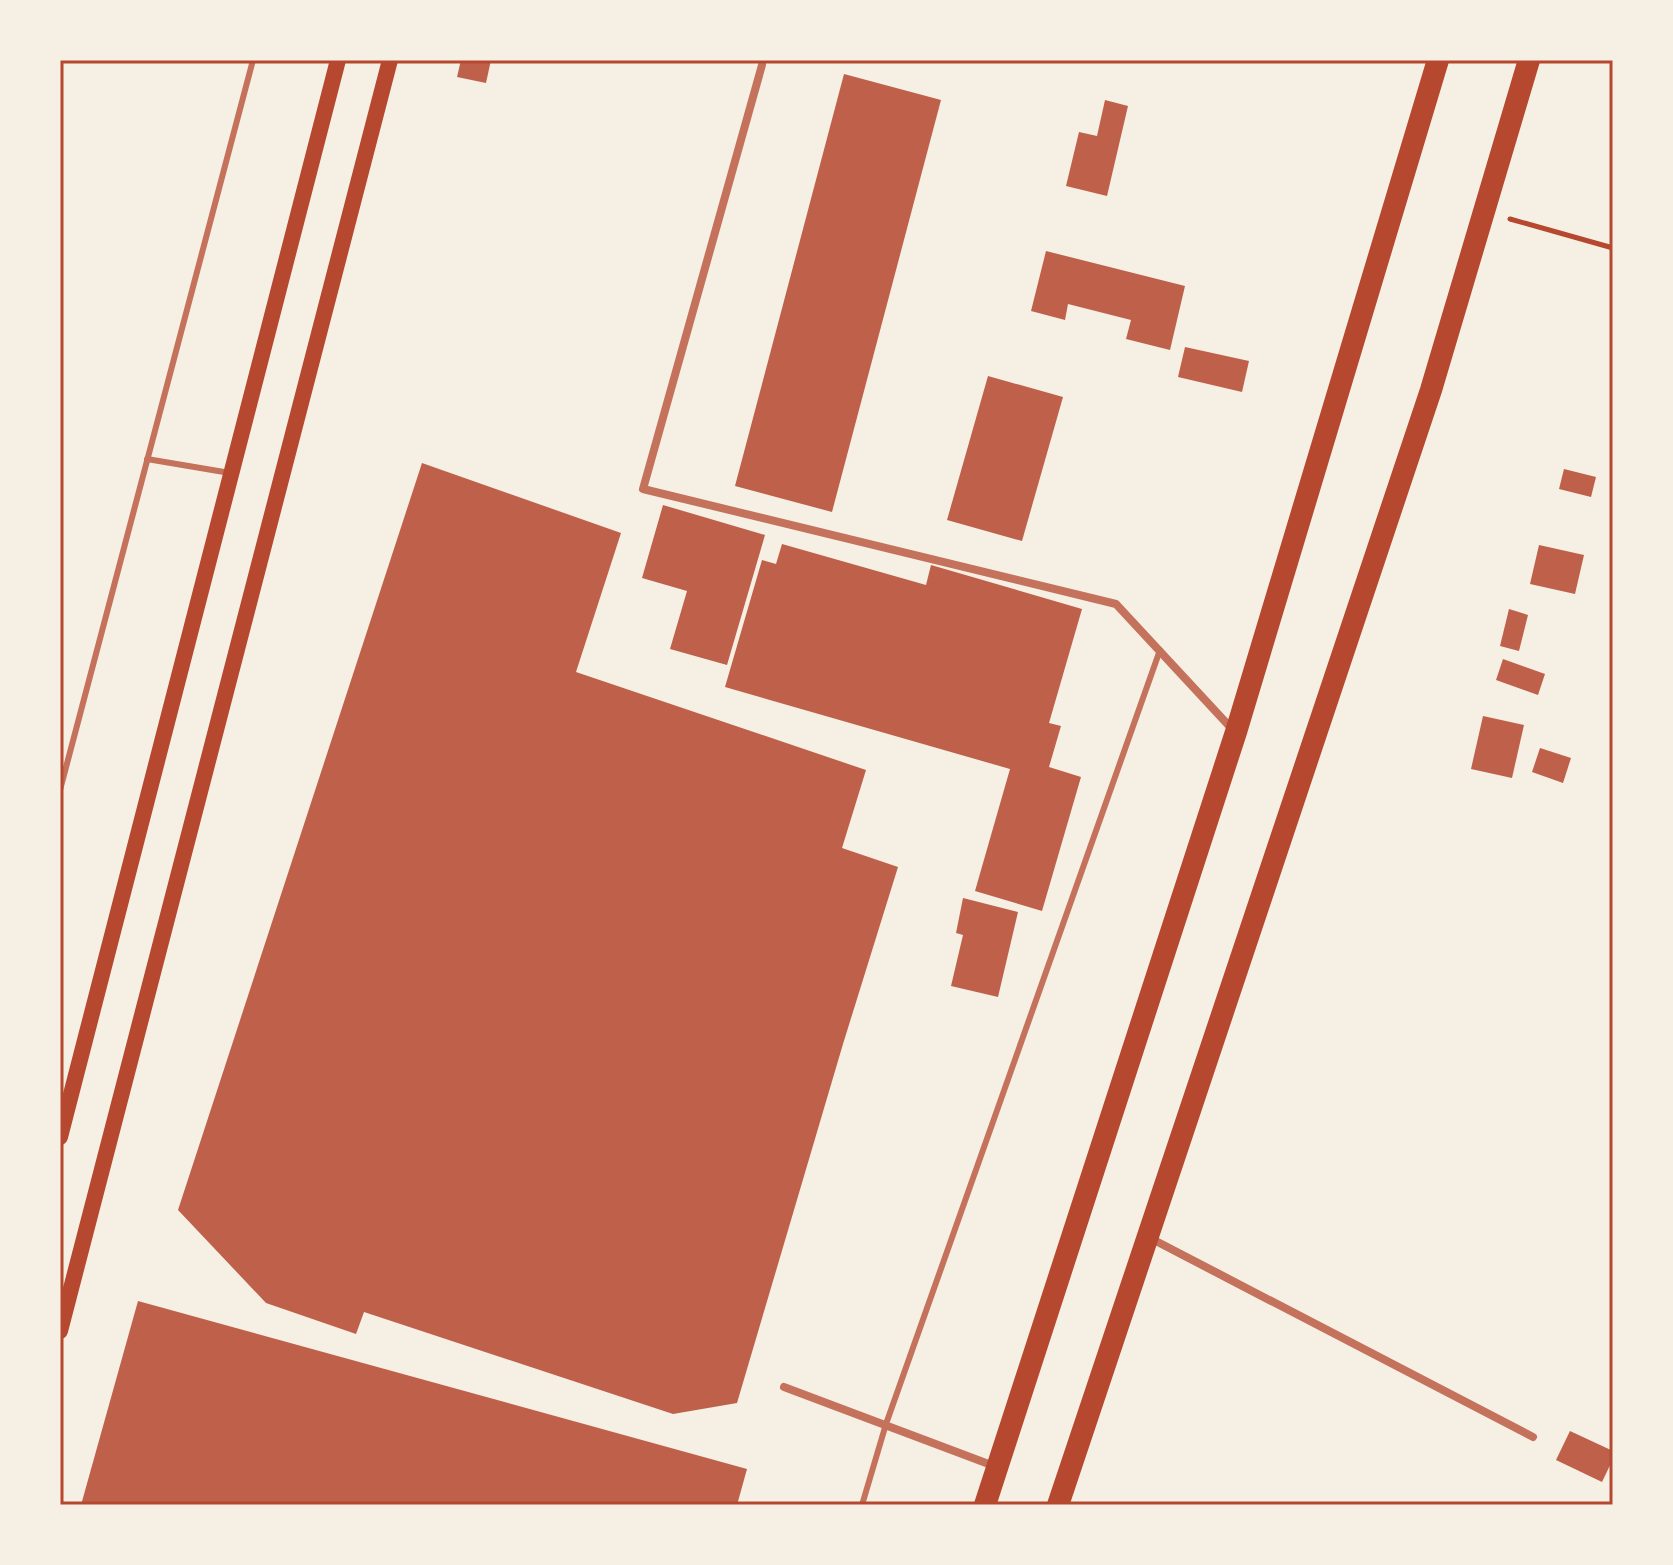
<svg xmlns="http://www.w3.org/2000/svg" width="1673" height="1565" font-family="'Space Grotesk',sans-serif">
  <rect width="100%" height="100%" fill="#f6efe4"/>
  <g fill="#bf614a">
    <path d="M461 60H491L486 83 457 77Z"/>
    <path d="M844 74 941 100 832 512 735 486Z"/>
    <path d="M1105 100 1128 106 1107 196 1066 186 1079 132 1097 136Z"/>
    <path d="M1046 251 1185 286 1170 350 1126 339 1131 320 1068 304 1065 320 1031 311Z"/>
    <path d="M1185 347 1249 361 1242 392 1178 377Z"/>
    <path d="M988 376 1063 397 1022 541 947 520Z"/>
    <path d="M422 463 621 533 576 672 866 770 842 848 898 867 843 1044 737 1403 673 1414 364 1312 356 1334 266 1303 178 1210Z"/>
    <path d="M1564 469 1596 477 1591 497 1559 489Z"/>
    <path d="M663 505 765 535 727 665 670 649 687 591 642 578Z"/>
    <path d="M782 544 926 585 931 565 1082 609 1049 723 1061 726 1049 767 1081 777 1042 911 975 891 1010 769 725 687 762 560 776 564Z"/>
    <path d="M1539 545 1584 555 1575 594 1530 584Z"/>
    <path d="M1509 609 1528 615 1519 651 1500 646Z"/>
    <path d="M1503 659 1545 674 1538 695 1496 680Z"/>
    <path d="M1483 716 1524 725 1512 778 1471 769Z"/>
    <path d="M1540 748 1571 758 1563 783 1532 772Z"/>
    <path d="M963 898 1018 912 998 997 951 986 963 935 956 933Z"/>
    <path d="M138 1301 747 1469 737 1505H81Z"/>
    <path d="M1570 1431 1613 1451V1459L1602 1482 1556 1460Z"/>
  </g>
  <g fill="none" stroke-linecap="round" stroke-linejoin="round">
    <path stroke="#b5482f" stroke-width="5" d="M1510 219 1613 248"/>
    <g stroke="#c5725c" stroke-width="6">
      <path d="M147 459 230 473"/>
      <path d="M60 790 253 60"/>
      <path d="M862 1505 886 1424 1160 650"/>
    </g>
    <g stroke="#c5725c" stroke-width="8">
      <path d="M762 65 643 489 1116 604 1232 729"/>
      <path d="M1150 1238 1533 1437"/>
      <path d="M784 1387 994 1466"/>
    </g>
    <g stroke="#b5482f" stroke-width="16">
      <path d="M60 1137 338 60"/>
      <path d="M60 1331 390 60"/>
    </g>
    <g stroke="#b5482f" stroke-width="22">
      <path d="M985 1505 1236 732 1438 60"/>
      <path d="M1058 1505 1431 390 1529 60"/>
    </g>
  </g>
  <rect width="1673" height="1565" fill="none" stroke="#f6efe4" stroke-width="124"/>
  <rect x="62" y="62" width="1549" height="1441" fill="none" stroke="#b5482f" stroke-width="3"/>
</svg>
